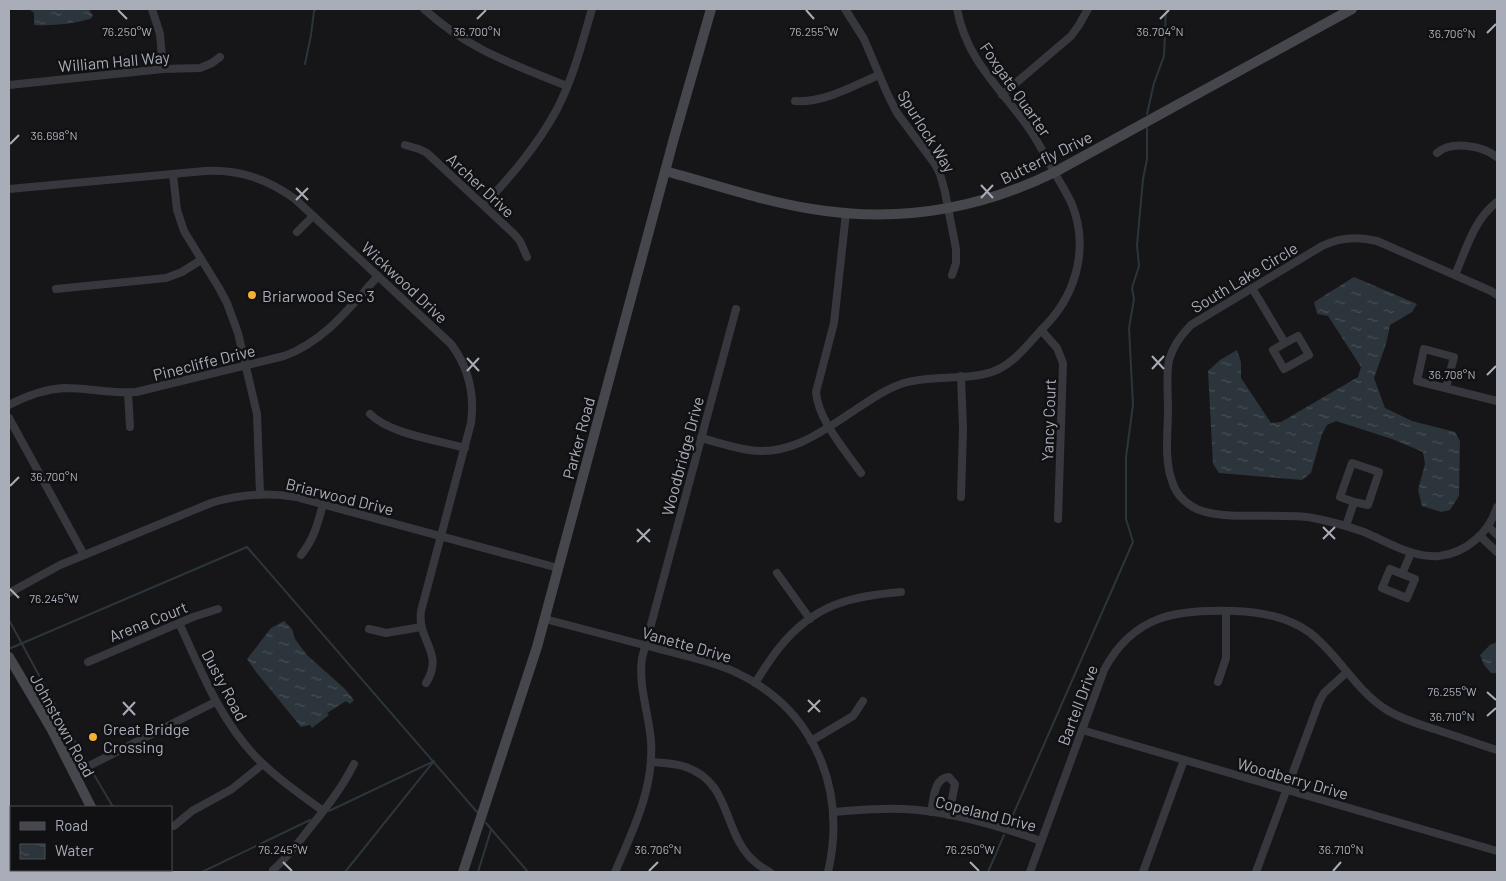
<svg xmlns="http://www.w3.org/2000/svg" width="1506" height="881" font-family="Barlow,sans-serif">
  <defs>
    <pattern id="water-ripples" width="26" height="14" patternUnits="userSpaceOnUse" patternTransform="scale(1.25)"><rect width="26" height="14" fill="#2c353c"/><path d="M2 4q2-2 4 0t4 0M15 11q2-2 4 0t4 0" fill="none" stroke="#485056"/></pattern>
  </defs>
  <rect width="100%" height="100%" fill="#161618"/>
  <g fill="url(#water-ripples)">
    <path d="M29 9H89L93 16 90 19C72 24 53 26 34 25V13Z"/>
    <path d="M1354 277 1417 304 1412 312 1390 325 1386 344 1374 378 1385 408 1412 421 1455 432 1460 441 1459 496 1450 510 1441 512 1422 506 1418 490 1425 464 1423 452 1392 439 1336 421 1327 425 1322 434 1311 473 1302 480 1219 473 1213 464 1208 371 1220 360 1237 350 1241 362V378L1271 423 1281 422 1358 377 1361 367 1328 316 1317 314 1314 302Z"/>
    <path d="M284 621 292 629 295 639 307 655 345 689 354 700 350 704 346 701 327 713 329 715 312 728 310 725 301 727 256 672 247 659 271 628Z"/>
    <path d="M1497 642V673H1491L1484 665 1480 655 1490 645Z"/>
  </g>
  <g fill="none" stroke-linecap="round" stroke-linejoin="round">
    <g stroke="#2c353c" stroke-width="2">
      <path d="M305 64 311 35 314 11 316 9"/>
      <path d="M1147 114 1154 83 1164 56 1166 9"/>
      <path d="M9 620 86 762"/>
      <path d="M11 648 247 547 477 812"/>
      <path d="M93 773 113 807"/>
      <path d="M329 811 432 762"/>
      <path d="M486 823 528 872"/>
      <path d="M1009 824 1133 542 1126 519V457L1133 405 1129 328 1134 299 1132 288 1139 266 1137 245 1143 179 1147 159V128"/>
      <path d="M143 870 145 872"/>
      <path d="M202 872 310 820"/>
      <path d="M345 872 434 761"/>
      <path d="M478 872 491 830"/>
      <path d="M988 872 1004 835"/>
    </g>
    <g stroke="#37383d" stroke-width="8">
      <path d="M152 9 160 34 163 69"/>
      <path d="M424 9C469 50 513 64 567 86"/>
      <path d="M845 9 864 39 887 93 897 113 935 164 940 174 945 192 956 249V263L952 275"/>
      <path d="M9 85 163 69 200 68 212 63 220 57"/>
      <path d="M1002 95 1071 36 1079 25 1088 9"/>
      <path d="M795 101C824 103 853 86 879 75"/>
      <path d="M405 145 419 149 427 153 514 234 520 241 527 257"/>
      <path d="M1437 153C1452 140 1483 146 1497 157"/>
      <path d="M173 174 177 210 184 231 219 288 227 303 238 333 257 414 260 494"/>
      <path d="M9 189 205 171C239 169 267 179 295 199L451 344C469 368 475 393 471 423L421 611C417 641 445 653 426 683"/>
      <path d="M484 205C511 176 537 146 556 111 573 79 582 43 592 9"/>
      <path d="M846 213 834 323 816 392C818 420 845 450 861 473"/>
      <path d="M297 232 313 216"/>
      <path d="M1455 275C1466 250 1474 219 1497 202"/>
      <path d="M1252 288 1285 343 1298 336 1309 355 1284 369 1273 350 1285 343"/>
      <path d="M56 289 166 278 182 272 201 260"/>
      <path d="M1497 295 1491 291 1377 241C1357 236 1340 237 1322 246L1191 325C1181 335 1173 346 1169 360 1166 375 1168 393 1168 409 1168 432 1164 459 1172 481 1175 492 1183 501 1193 507 1217 522 1281 512 1313 518 1330 521 1347 526 1364 532 1388 542 1412 558 1439 556 1466 553 1489 533 1497 507"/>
      <path d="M1041 330 1057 348 1063 363 1058 519"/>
      <path d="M961 376 963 429 961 497"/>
      <path d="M1446 388 1454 357 1424 349 1417 381 1497 401"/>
      <path d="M128 393 130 427"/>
      <path d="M9 405C26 396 45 389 65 388 89 388 113 394 136 392L284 356C325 341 350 307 378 276"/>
      <path d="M370 414C390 434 437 440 465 448"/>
      <path d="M9 418 84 555"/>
      <path d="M701 438C717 442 733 448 749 450 789 456 820 433 852 412 869 401 885 389 904 383 934 374 969 382 997 370 1017 361 1032 339 1047 324 1078 291 1089 244 1071 202 1066 192 1060 182 1054 172 1046 157 1038 141 1028 127 999 86 967 61 957 9"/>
      <path d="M1346 526 1354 502 1368 505 1379 472 1352 463 1340 497 1354 502"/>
      <path d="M1489 527 1497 535"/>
      <path d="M1480 536 1497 552"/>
      <path d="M301 555C314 539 318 523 323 504"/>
      <path d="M777 573 810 619"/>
      <path d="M1402 574 1415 579 1407 598 1382 588 1390 569 1402 574 1411 553"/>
      <path d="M9 593 60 565 211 503C240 494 266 492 296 497L558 568"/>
      <path d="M545 619C583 629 621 639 659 649 684 656 712 661 735 672 815 709 847 790 828 872"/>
      <path d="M179 623C201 670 219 718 255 756 275 777 300 794 323 811"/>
      <path d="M369 629 386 633 421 627"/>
      <path d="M88 662 193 617 218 609"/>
      <path d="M1218 682 1226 658V611"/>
      <path d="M755 683C763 671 770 659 779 648 813 605 850 596 901 592"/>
      <path d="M1082 730 1497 851"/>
      <path d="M811 741 853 716 863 701"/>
      <path d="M651 762C663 763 675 763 686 767 722 780 723 810 738 840 745 854 756 865 770 872"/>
      <path d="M75 773 215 702"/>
      <path d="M834 812C857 810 880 808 903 809 950 811 997 825 1041 841"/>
      <path d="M931 812C934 800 933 778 949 777L955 784 949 815"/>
      <path d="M174 826 192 811 232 789 263 764"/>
      <path d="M273 870C287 858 298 843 309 829 326 808 342 788 354 764"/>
      <path d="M615 872C633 830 654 789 651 741 649 714 638 686 642 658L736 309"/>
      <path d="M1030 872 1104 670C1133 615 1177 609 1233 611 1260 612 1286 616 1309 632 1339 655 1355 690 1387 710 1403 720 1422 725 1440 731 1459 737 1478 744 1497 750"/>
      <path d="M1143 872 1184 760"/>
      <path d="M1256 872 1319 702 1324 693 1347 672"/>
    </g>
    <g stroke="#45474d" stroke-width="10">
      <path d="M665 171C713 184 762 201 812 209 896 223 978 210 1055 172L1352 9"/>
      <path d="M9 657 52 730 91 807"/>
      <path d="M121 870 122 872"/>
      <path d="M463 872 537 647 674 138 711 9"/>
    </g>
  </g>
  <path fill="none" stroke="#a8adb8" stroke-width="2" d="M118 10 127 19M806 10 814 19M477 19 486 10M1160 19 1169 10M1487 33 1496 24M10 144 19 135M981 185 993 198M296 188 308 200M981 198 993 185M296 200 308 188M1152 356 1164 369M467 358 479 371M1152 369 1164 356M467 371 479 358M1487 375 1496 366M10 486 19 477M1323 527 1335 539M637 529 650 542M1323 539 1335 527M637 542 650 529M10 589 19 598M1487 692 1496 700M808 700 820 712M123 702 135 715M808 712 820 700M123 715 135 702M1487 716 1496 708M283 862 292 871M970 862 979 871M649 871 658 862M1333 871 1341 862"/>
  <g fill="#f2b134" stroke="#111113" stroke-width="2">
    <circle cx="252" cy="295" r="5"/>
    <circle cx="93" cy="737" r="5"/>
  </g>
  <g text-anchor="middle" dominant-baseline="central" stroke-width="5" stroke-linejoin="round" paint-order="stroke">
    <g font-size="16" fill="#a8adb8" stroke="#111113">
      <text transform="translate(114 61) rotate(-5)">William Hall Way</text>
      <text transform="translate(1016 89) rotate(55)">Foxgate Quarter</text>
      <text transform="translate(927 131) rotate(58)">Spurlock Way</text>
      <text transform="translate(1046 157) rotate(-26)">Butterfly Drive</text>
      <text transform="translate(481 185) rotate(43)">Archer Drive</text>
      <text transform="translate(1244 277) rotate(-31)">South Lake Circle</text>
      <text transform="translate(405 282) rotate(43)">Wickwood Drive</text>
      <text transform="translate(204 362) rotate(-14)">Pinecliffe Drive</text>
      <text transform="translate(1048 420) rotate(-88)">Yancy Court</text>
      <text transform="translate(578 438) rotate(-75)">Parker Road</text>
      <text transform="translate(682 456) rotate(-75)">Woodbridge Drive</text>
      <text transform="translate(340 496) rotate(14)">Briarwood Drive</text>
      <text transform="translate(148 621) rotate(-22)">Arena Court</text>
      <text transform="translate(687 644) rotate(16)">Vanette Drive</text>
      <text transform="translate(225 685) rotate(62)">Dusty Road</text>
      <text transform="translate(1077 705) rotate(-69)">Bartell Drive</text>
      <text transform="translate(63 725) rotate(61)">Johnstown Road</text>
      <text transform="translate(1293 778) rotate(16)">Woodberry Drive</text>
      <text transform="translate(986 813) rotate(14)">Copeland Drive</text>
    </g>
    <g font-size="16" fill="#a8adb8" stroke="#111113" text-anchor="start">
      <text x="262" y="295">Briarwood Sec 3</text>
      <text x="103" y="728">Great Bridge<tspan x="103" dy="18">Crossing</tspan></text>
    </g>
  </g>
  <g font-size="12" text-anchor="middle" fill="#a8adb8" stroke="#111113" stroke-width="5" stroke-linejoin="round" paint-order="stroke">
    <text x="127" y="36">76.250°W</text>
    <text x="477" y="36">36.700°N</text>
    <text x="814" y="36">76.255°W</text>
    <text x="1160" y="36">36.704°N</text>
    <text x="1452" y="38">36.706°N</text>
    <text x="54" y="140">36.698°N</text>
    <text x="1452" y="379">36.708°N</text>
    <text x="54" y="481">36.700°N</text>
    <text x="54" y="603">76.245°W</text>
    <text x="1452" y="696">76.255°W</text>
    <text x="1452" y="721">36.710°N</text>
    <text x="658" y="854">36.706°N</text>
    <text x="283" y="854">76.245°W</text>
    <text x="970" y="854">76.250°W</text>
    <text x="1341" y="854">36.710°N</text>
  </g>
  <rect width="1506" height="881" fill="none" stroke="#a8adb8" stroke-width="20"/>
  <rect x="10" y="806" width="162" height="65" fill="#111113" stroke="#4d4f55"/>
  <rect x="20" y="822" width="25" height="8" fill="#45474d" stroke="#4d4f55"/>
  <text x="55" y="831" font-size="15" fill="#a8adb8">Road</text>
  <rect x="20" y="844" width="25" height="15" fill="url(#water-ripples)" stroke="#4d4f55"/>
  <text x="55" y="856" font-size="15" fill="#a8adb8">Water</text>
</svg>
